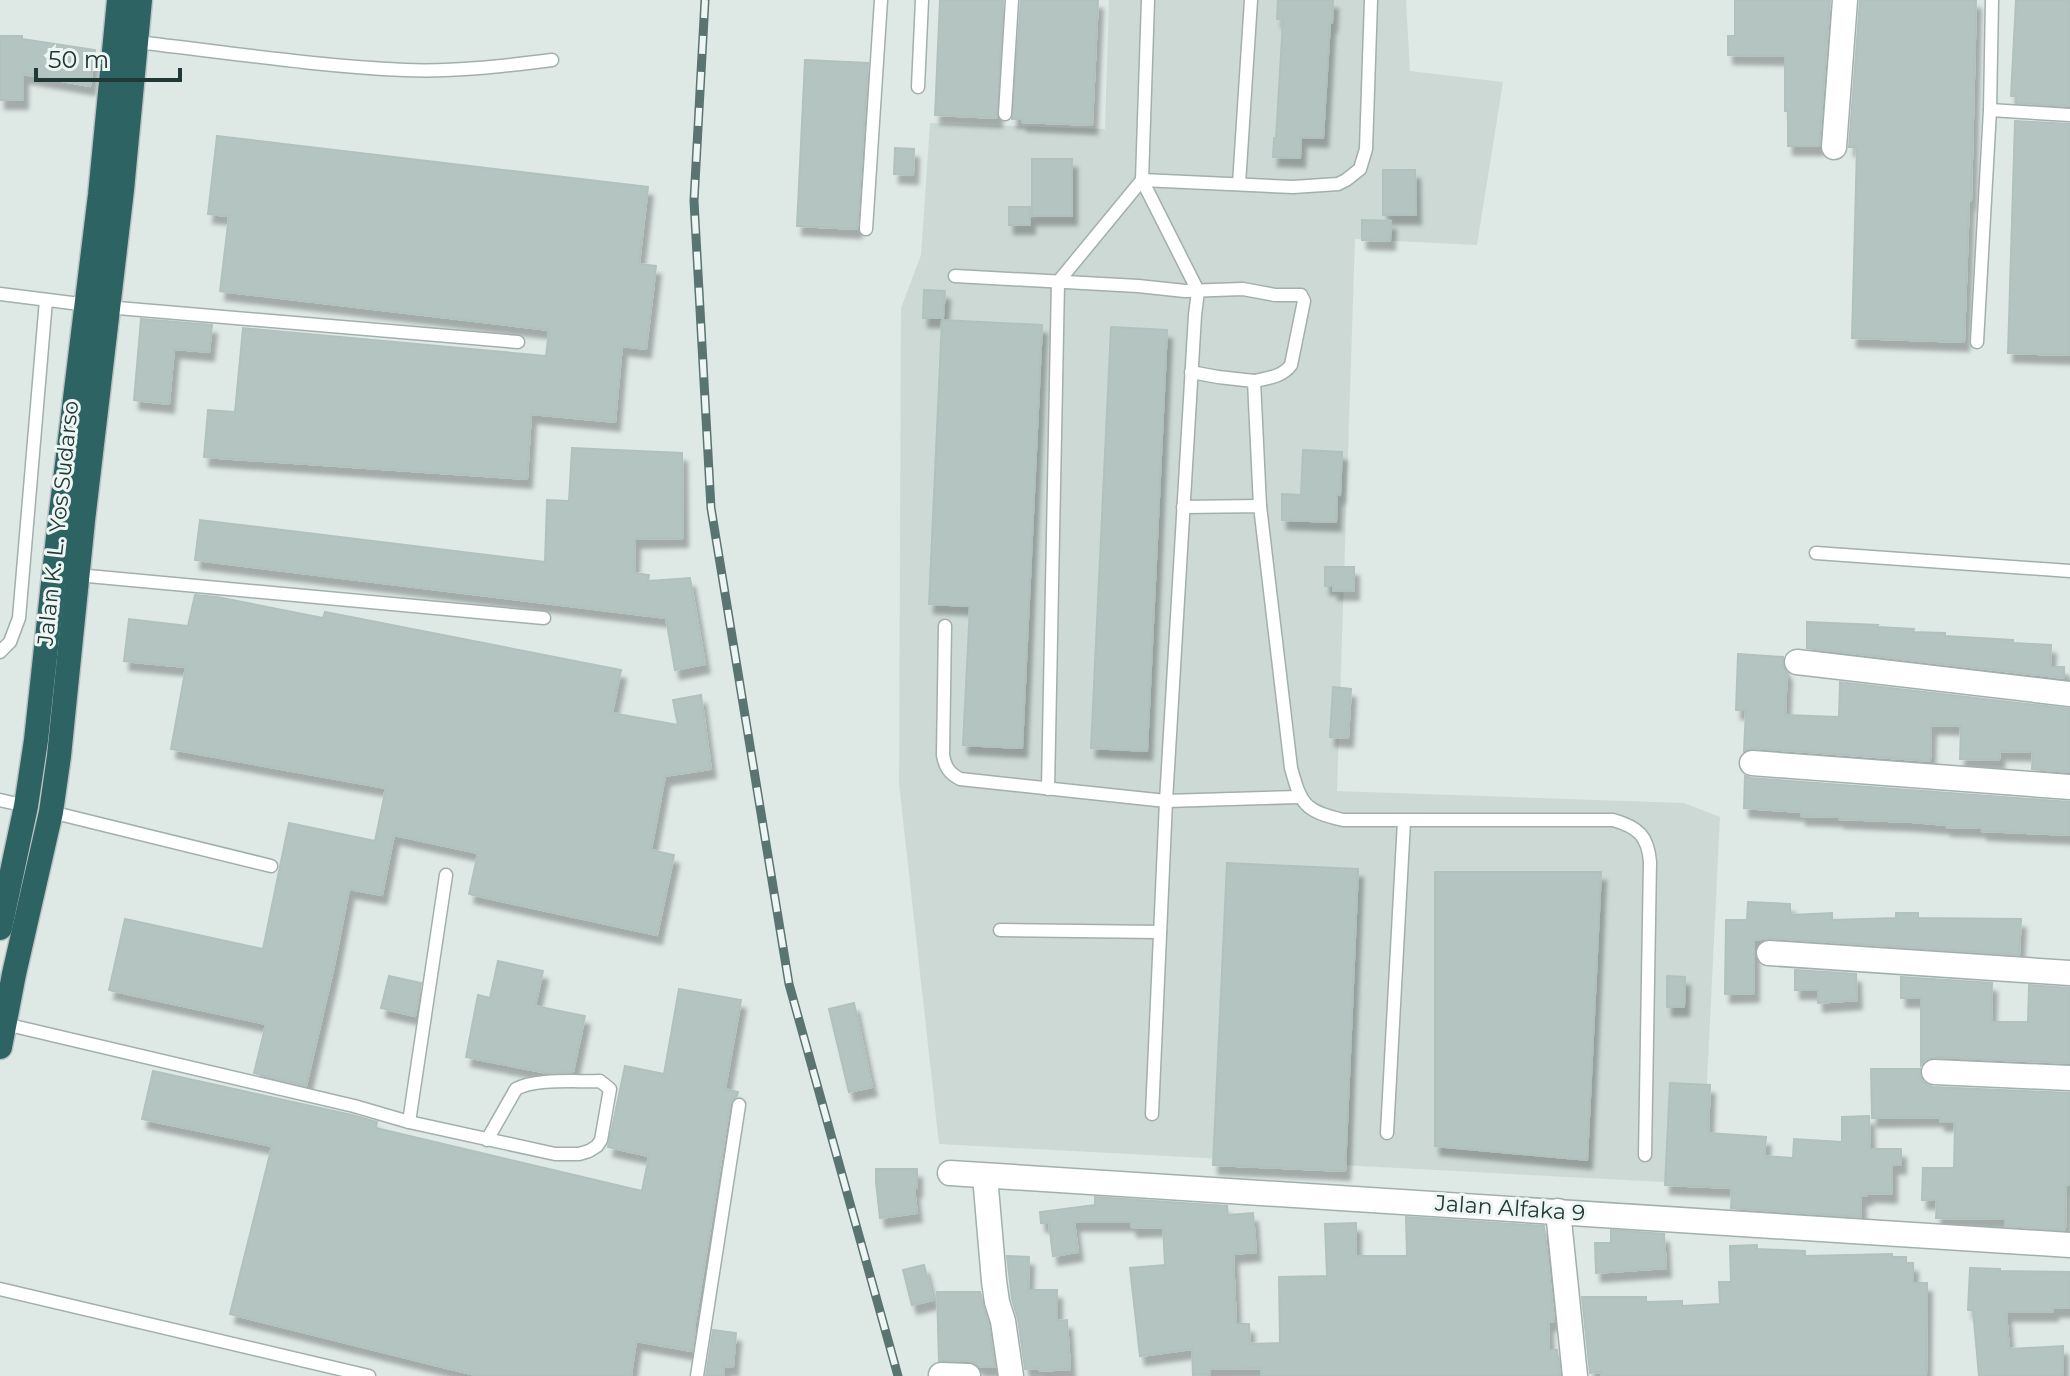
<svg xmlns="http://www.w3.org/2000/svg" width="2070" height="1376" font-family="Montserrat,sans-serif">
  <defs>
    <filter id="shadow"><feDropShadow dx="5" dy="9" stdDeviation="2" flood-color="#0004"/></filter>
  </defs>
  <rect width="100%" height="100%" fill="#dee9e6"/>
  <path fill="#ccd9d5" d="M1109 0H1406L1410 71 1503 82 1477 245 1355 239 1337 791 1684 803 1720 817 1702 1184 939 1144 899 784 901 308 921 255 930 123 1105 129Z"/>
  <g fill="#b4c4c0" stroke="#b1c2be" stroke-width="2" filter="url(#shadow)">
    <path d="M940 0H1003L997 118 935 115Z"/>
    <path d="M1021 0H1098L1092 125 1022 122V119H1012Z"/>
    <path d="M1278 0H1333L1332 23H1330L1323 138 1301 137 1300 158 1273 157 1274 138 1276 139 1283 20 1277 19Z"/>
    <path d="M1735 0H1830L1819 146H1788V111H1785V56L1728 55V36H1735Z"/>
    <path d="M1860 0H1976L1971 201H1969L1964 342 1852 338 1857 147H1849Z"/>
    <path d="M2016 0H2070V106L2016 103V96H2011Z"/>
    <path d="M0 36H22V39L95 50 90 86 23 74V100H0Z"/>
    <path d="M805 60 868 63 857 229 797 226Z"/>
    <path d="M2015 121 2070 124V355L2008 353Z"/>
    <path d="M217 136 648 187 639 264 656 266 646 349 622 346 615 422 531 414 527 479 204 457 208 410 235 412 243 328 546 356 549 330 220 291 229 216 208 214Z"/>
    <path d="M895 148 914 149 913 175 894 174Z"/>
    <rect x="1032" y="159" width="40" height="57"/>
    <path d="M1383 170H1415L1416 215H1383Z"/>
    <rect x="1009" y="207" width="21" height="18"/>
    <path d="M1362 220 1391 221 1390 241 1362 240Z"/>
    <path d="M924 290 945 291 943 318H923Z"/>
    <path d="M141 319 212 325 209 352 174 349 169 404 134 400Z"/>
    <path d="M942 320 1042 325 1022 748 963 745 970 606 929 604Z"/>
    <path d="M1111 327 1167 330 1147 751 1091 748Z"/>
    <path d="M572 448 682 453 683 538 635 539 634 573 649 575 648 581 690 578 705 664 675 670 666 618 195 560 200 520 545 562 547 500 569 501Z"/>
    <path d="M1303 450 1342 452 1340 495 1337 494 1336 522 1282 520V494L1301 495Z"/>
    <path d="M1325 567H1354V591H1333V586H1325Z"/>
    <path d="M195 595 217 597 323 618 325 612 621 670 612 713 678 725 673 700 701 695 711 769 665 776 651 850 674 855 657 935 469 894 478 853 394 835 382 895 349 889 334 966 306 1086 254 1073 266 1024 109 990 125 919 263 949 289 823 375 841 386 788 171 749 186 667 124 661 129 619 188 626Z"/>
    <path d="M1807 622 1878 625 1877 627 1914 629 1913 632 1945 633V636L2013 640V643L2051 645 2050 667H2064V678L1807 648Z"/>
    <path d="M1738 654 1783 657V667L1787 672 1785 715 1839 717 1840 682 2070 709V772L2032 769 2033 752 2000 751 1999 760 1960 759 1961 726 1931 725 1930 761 1753 748 1744 751 1746 710H1736Z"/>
    <path d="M1333 687 1351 689 1348 738 1330 737Z"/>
    <path d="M1745 776 1751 778 2070 802V835L1982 831 1983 828 1946 827V825L1912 822 1839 819V817L1801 816V812L1744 808Z"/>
    <path d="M1227 863 1358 869 1345 1171 1213 1165Z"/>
    <path d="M1435 872H1601L1587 1160 1435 1146Z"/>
    <path d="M1748 902 1790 904V915L1832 913V920L1896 918V913H1918V918L2021 919 2019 955 1770 938 1754 940V993L1725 994 1726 920H1747Z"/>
    <path d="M498 961 543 971 535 1006 585 1016 573 1072 547 1073 466 1057 478 995 490 998Z"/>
    <path d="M1795 970 1856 974 1857 1000 1818 1003V990H1795Z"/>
    <path d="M389 976 421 983 415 1016 381 1008Z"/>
    <path d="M1667 976 1685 977 1684 1007H1667Z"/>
    <path d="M1901 977 1992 983 1991 1022H2028L2029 985 2070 988V1063L1935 1057 1926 1059 1921 1065V998H1901Z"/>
    <path d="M679 989 741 1000 725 1089 738 1092 737 1096 733 1099 730 1104 694 1329H695L692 1351 636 1341 631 1376H479L230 1314 272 1146 142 1119 153 1071 352 1115 377 1122 376 1128 642 1191 649 1156 608 1147 625 1066 664 1074Z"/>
    <path d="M854 1003 872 1087 849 1092 829 1009Z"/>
    <path d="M1871 1069H1920L1921 1080 1927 1085 1933 1087 2070 1093V1185H2066L2065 1230 2005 1226V1219L1936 1218 1937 1200H1922L1923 1168H1954L1955 1122H1940V1117L1872 1118Z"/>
    <path d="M1670 1083 1710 1085 1708 1133 1766 1137 1764 1156 1793 1158 1794 1139 1842 1142V1117L1869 1116 1870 1149H1901V1165H1892V1194L1867 1193V1196H1861V1217L1731 1208 1732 1188 1665 1185Z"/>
    <path d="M876 1169H917V1188H914L917 1213 880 1218 876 1182Z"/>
    <path d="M1095 1197 1227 1206 1228 1215 1253 1213 1256 1252 1233 1254 1236 1324H1249L1250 1344 1280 1343 1279 1277 1327 1276 1325 1224 1356 1223V1256H1407L1406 1217 1544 1226 1554 1321 1548 1322 1549 1350H1557L1560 1376H1261V1368L1210 1369V1374L1193 1375 1192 1349 1140 1356 1130 1268 1165 1265 1163 1227 1132 1228 1131 1222H1074L1078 1252 1053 1256 1049 1223H1041L1040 1212 1095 1205Z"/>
    <path d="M1611 1230 1664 1234 1666 1268 1596 1273 1595 1243H1611Z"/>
    <path d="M1757 1245V1249L1805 1251V1256L1892 1254V1257H1906V1263H1913V1283H1927L1926 1376H1601V1372L1590 1373 1582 1297H1646V1302L1682 1301V1306L1720 1304 1719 1282H1731L1730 1246Z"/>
    <path d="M1007 1256 1029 1257 1028 1290H1057V1321L1067 1320 1070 1369 1040 1371 1039 1368 1025 1369 1018 1319 1012 1299Z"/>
    <path d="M924 1265 933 1300 912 1305 903 1270Z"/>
    <path d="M1970 1268 2000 1269V1271L2070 1272V1308H2053V1312H2006L2009 1349 2063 1346V1376H1979L1973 1310H1968Z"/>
    <path d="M937 1292H980L988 1324 995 1367H980L975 1363 969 1361H939Z"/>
    <path d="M713 1330 736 1333 733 1367 724 1366V1376H706Z"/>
  </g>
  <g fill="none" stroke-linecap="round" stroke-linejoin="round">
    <defs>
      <g id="lane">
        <path d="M1148 0 1142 180 1198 291 1195 315 1166 801 1152 1114"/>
        <path d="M136 42C225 52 315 66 405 70 454 72 504 66 552 60"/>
        <path d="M918 87 922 0"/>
        <path d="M1990 110 2070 115"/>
        <path d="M1005 114 1012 0"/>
        <path d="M1239 184 1251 0"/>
        <path d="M866 229 881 0"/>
        <path d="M955 276 1138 286 1185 291 1243 289 1275 295H1301L1304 301 1291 365C1282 377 1268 378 1254 381"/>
        <path d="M0 294 88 305"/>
        <path d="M106 307 518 342"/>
        <path d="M1977 342 1990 110 1992 0"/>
        <path d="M1191 372 1218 377 1254 381 1260 506"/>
        <path d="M1183 507 1260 506 1291 768C1301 804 1304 811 1343 820H1613C1638 827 1648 836 1650 862L1645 1155"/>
        <path d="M1816 553 2070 571"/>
        <path d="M77 575 544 618"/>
        <path d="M945 626 943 755C945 767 949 773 960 779L1166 801 1299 797"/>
        <path d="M0 652 10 642 19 618 46 300"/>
        <path d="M1048 789 1058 282 1142 180 1293 187 1338 184 1346 180 1360 169 1366 149 1371 0"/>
        <path d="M0 800 26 806"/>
        <path d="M51 812 271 866"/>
        <path d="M1000 930 1160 932"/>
        <path d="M5 1024 354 1106 409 1122 446 875"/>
        <path d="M409 1122 555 1154H579L589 1151 597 1146 601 1140 610 1089 600 1081C576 1082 536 1078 516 1089L487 1140"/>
        <path d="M1387 1133 1404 821"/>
        <path d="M0 1289 369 1376"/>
        <path d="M697 1376 739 1105"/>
      </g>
      <g id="street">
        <path d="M1834 147 1845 0"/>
        <path d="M1797 662 2070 694"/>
        <path d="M1752 763 2070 787"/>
        <path d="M1769 953 2070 973"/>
        <path d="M1934 1072 2070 1078"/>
        <path d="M950 1173 2070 1245"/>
        <path d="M985 1176 994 1281 997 1302 1003 1321 1011 1376"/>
        <path d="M1558 1211 1575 1376"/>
        <path d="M941 1375 968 1376"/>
      </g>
      <g id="highway">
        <path d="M0 928 26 806 36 740 58 537 100 195 119 0"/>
        <path d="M0 1047 14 974 51 812 59 756 83 521 122 190 140 0"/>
      </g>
    </defs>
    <use href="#lane" stroke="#a1b0ae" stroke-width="15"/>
    <use href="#street" stroke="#a1b0ae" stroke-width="27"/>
    <use href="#highway" stroke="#bcc3c3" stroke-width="27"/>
    <use href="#lane" stroke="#fff" stroke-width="12"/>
    <use href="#street" stroke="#fff" stroke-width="24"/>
    <use href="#highway" stroke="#2d6362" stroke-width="24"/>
    <defs>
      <path id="rail" d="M705 0 694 201 711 508 789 984 898 1376"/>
    </defs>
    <use href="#rail" stroke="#5a7472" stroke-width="9"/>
    <use href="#rail" stroke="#eef6f4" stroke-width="6" stroke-dasharray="18" stroke-linecap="butt"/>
  </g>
  <g text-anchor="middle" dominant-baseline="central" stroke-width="6" stroke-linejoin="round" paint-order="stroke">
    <g font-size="22" fill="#203836" stroke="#eef6f4">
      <text transform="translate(58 523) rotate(-84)">Jalan K. L. Yos Sudarso</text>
      <text transform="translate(1510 1208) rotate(4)">Jalan Alfaka 9</text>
    </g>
  </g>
  <path d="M36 68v12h144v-12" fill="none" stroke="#203836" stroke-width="4"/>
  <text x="48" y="68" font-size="24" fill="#203836" stroke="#eef6f4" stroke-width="6" paint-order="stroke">50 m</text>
</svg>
